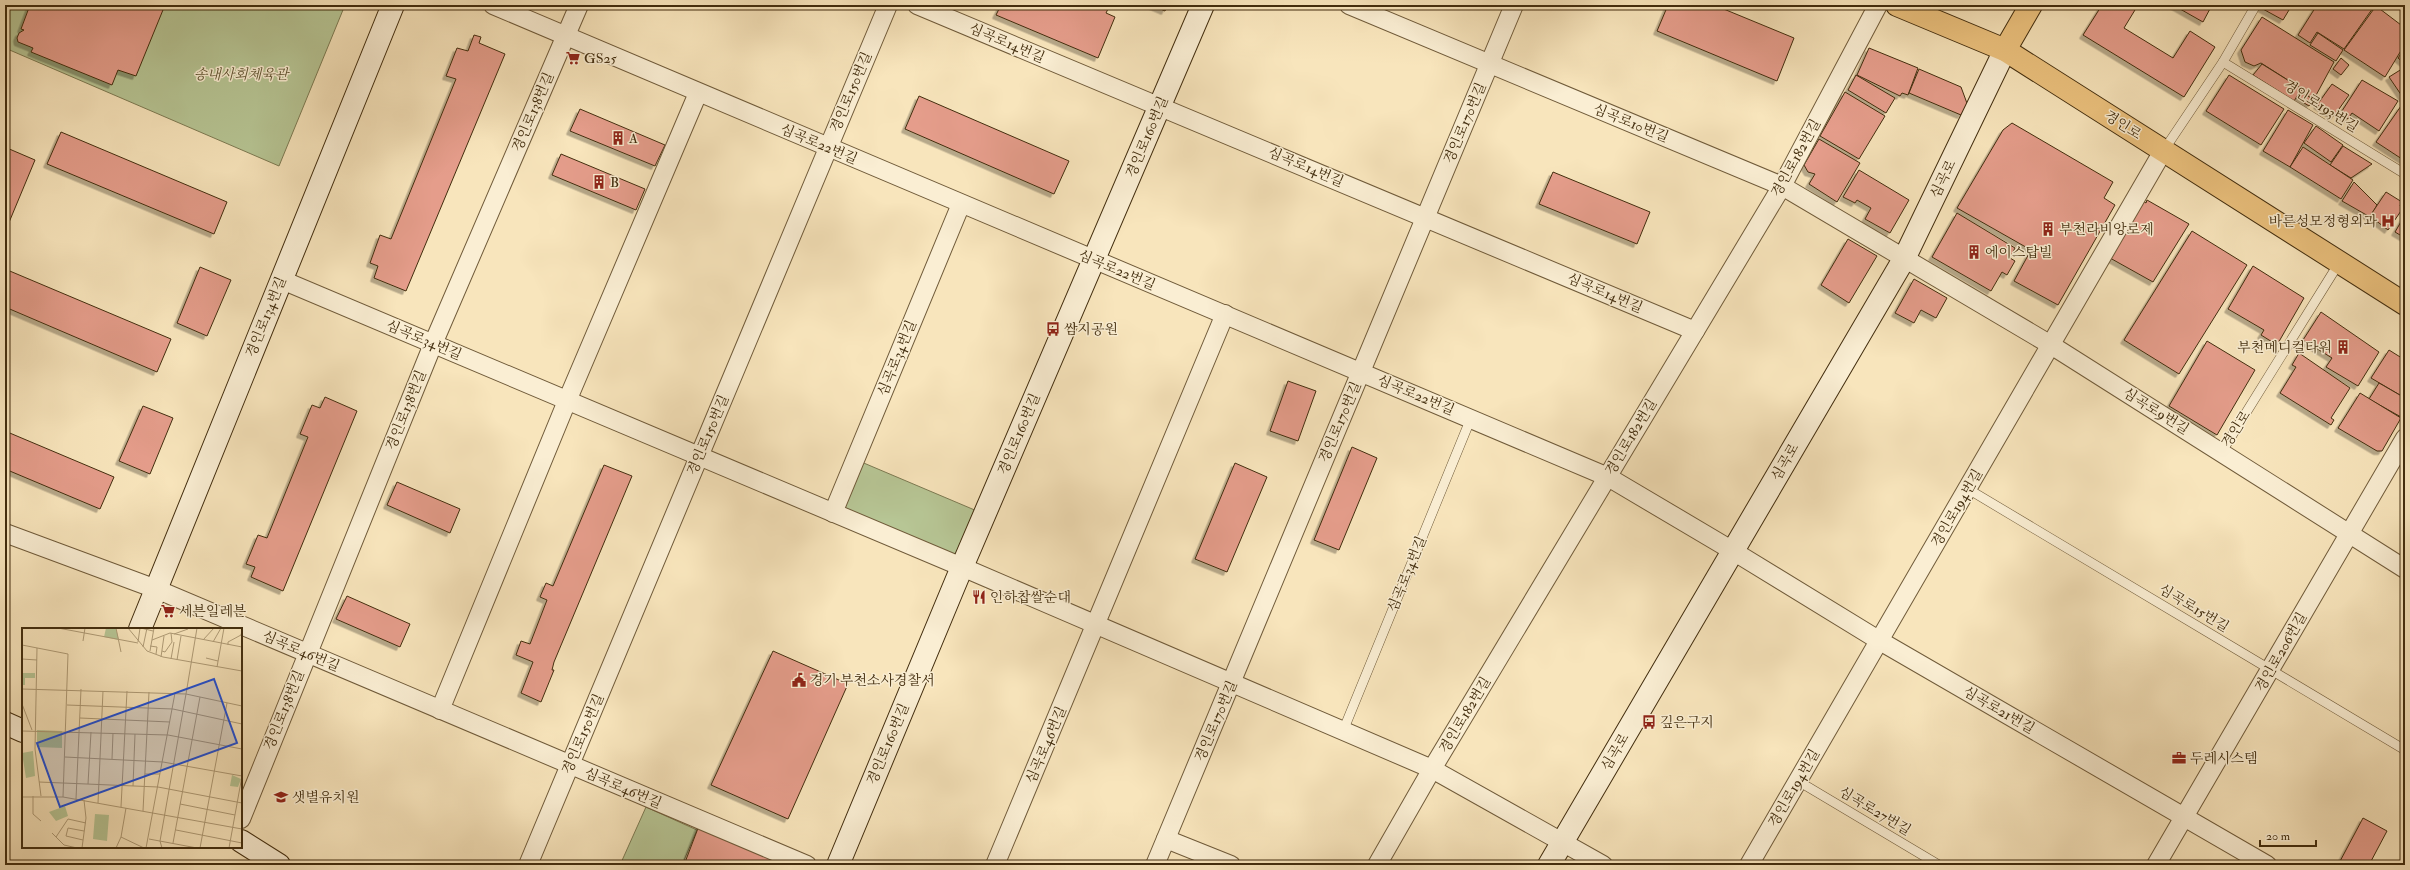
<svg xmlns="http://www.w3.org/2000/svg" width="2410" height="870" font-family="'IM FELL Double Pica','Noto Serif KR',serif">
  <defs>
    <filter id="shadow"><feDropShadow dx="-3.5" dy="3.5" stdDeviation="0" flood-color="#0004"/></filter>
  </defs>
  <rect width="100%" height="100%" fill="#f8e5bc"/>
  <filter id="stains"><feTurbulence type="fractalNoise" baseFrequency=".005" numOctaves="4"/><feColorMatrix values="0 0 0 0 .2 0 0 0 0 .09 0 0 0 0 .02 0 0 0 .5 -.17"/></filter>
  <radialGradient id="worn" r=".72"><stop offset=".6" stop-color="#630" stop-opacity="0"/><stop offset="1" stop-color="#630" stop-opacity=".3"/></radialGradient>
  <g fill="#b7c695" stroke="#7c7a52">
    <path d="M5 5H345L279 166 5 48Z"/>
    <path d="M859 461 977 511 956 560 840 509Z"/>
    <path d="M646 807 697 830 682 865H620Z"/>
  </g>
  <g fill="#e59d8b" stroke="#422d0e" filter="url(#shadow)">
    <path d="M30 5H165L136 76 118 70 112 85 31 52 33 48 18 42 17 38 19 33 24 30 21 29Z"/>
    <path d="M1001 5H1110L1106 13 1115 17 1098 58 996 15Z"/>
    <path d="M1151 5H1168L1165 11Z"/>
    <path d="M1668 5H1714L1794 38 1777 81 1657 31Z"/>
    <path d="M2102 5H2138L2124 28 2173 58 2190 31 2215 47 2184 97 2083 35Z"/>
    <path d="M2173 5H2212L2203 22Z"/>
    <path d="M2263 5H2292L2283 20 2261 8Z"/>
    <path d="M2317 5H2375L2344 49 2317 32 2310 43 2298 35Z"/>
    <path d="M2376 6 2405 28V44L2385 77 2344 50Z"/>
    <path d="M2262 17 2334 62 2314 99 2301 92 2302 89 2261 63 2254 66 2245 62 2241 50Z"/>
    <path d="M2318 33 2343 50 2336 61 2310 45Z"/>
    <path d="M474 35 481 37 479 43 505 54 406 291 374 278 378 266 370 263 380 235 391 239 456 79 446 76 457 48 468 51Z"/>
    <path d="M1869 48 1918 68 1908 95 1902 93 1900 96 1857 75Z"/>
    <path d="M2405 48V64L2398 58Z"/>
    <path d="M2341 58 2349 65 2341 75 2333 69Z"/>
    <path d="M2262 64 2302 89 2294 101 2253 75Z"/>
    <path d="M2405 67V99H2404L2389 77Z"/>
    <path d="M1919 69 1961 87 1968 106 1961 115 1909 93Z"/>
    <path d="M1856 75 1895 98 1886 113 1848 90Z"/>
    <path d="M2229 75 2284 109 2261 145 2206 111Z"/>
    <path d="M2362 80 2398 101 2379 131 2352 113 2348 119 2340 114Z"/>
    <path d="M2332 84 2349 95 2334 116 2317 105Z"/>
    <path d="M1845 92 1885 116 1859 159 1820 136Z"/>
    <path d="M2300 92 2313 99 2309 106 2296 98Z"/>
    <path d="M919 96 1069 161 1054 194 905 129Z"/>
    <path d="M2401 106 2405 108V161L2376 142Z"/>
    <path d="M580 109 665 145 655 166 570 131Z"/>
    <path d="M2288 110 2313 125 2290 167 2263 151Z"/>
    <path d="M2012 123 2113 182 2104 198 2115 205 2058 305 2014 281 2031 250 1957 208 2003 130Z"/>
    <path d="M2316 126 2343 145 2331 162 2304 143Z"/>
    <path d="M61 132 227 202 214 234 47 164Z"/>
    <path d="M1819 139 1860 163 1837 202 1809 184 1815 174 1808 172 1804 165Z"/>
    <path d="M2343 146 2372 164 2351 178 2330 165Z"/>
    <path d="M2303 147 2353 180 2341 199 2290 167Z"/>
    <path d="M7 148 35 160 5 232V152Z"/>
    <path d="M561 154 645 189 636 210 552 175Z"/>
    <path d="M1859 170 1909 200 1890 233 1865 219 1871 208 1857 200 1855 203 1843 197Z"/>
    <path d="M1553 172 1650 212 1637 244 1539 204Z"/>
    <path d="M2354 182 2377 205 2370 217 2342 201Z"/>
    <path d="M2386 192 2402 202 2400 206 2403 208 2388 230 2370 216Z"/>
    <path d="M2147 200 2189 224 2153 282 2110 258 2143 201 2146 203Z"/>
    <path d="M1957 213 2015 248 2010 258 2015 261 2007 275 2002 272 1991 291 1932 257Z"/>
    <path d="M2405 215V238L2395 232Z"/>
    <path d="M2192 231 2247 265 2179 374 2124 340Z"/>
    <path d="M1848 239 1877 256 1849 303 1821 285Z"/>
    <path d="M2253 266 2304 298 2277 345 2261 335 2264 330 2228 309Z"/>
    <path d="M200 267 231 280 207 336 177 323Z"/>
    <path d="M5 269 171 339 157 372 5 307Z"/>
    <path d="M1914 279 1947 298 1936 318 1921 310 1914 323 1895 313Z"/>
    <path d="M2321 312 2379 352 2358 386 2326 367 2332 358 2303 340Z"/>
    <path d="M2207 341 2255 370 2217 435 2169 406Z"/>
    <path d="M2389 350 2405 360V398L2371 378Z"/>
    <path d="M2299 353 2350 388 2331 418 2334 420 2331 425 2280 393 2296 367 2292 365Z"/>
    <path d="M1288 381 1316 391 1298 441 1270 431Z"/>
    <path d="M2379 383 2405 398V410L2401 417 2369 399Z"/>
    <path d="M2360 393 2401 418 2382 451H2377L2338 428Z"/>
    <path d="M325 397 357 411 283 591 251 577 255 567 246 564 258 535 267 538 308 437 300 434 312 405 320 408Z"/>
    <path d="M143 406 173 418 150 474 119 461Z"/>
    <path d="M5 431 114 477 100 509 5 469Z"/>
    <path d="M1352 447 1377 458 1339 550 1314 540Z"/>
    <path d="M1235 463 1267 477 1227 572 1195 559Z"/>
    <path d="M604 465 632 476 554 662 552 670H554L541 702 521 693 533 662 516 655 521 641 530 644 547 600 540 597 546 583 553 586Z"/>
    <path d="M397 482 460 509 450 533 387 505Z"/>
    <path d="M347 596 410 624 400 647 336 619Z"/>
    <path d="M773 651 848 684 788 819 711 785Z"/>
    <path d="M2363 818 2387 831 2369 865H2338Z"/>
    <path d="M700 823 785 865H684Z"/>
  </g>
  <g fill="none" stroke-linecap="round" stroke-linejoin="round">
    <defs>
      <g id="lane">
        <path d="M2223 62 2405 174"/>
        <path d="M2164 150 2223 62 2256 5"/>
        <path d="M2221 453 2339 263"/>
        <path d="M1968 489 2405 750"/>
        <path d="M1343 731 1471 418"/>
        <path d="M1798 781 1939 865"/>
      </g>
      <g id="street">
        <path d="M493 5 1608 477 1733 551 1880 641 2267 865"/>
        <path d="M917 5 1695 331"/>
        <path d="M1349 5 1782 186 2051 345 2405 569"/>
        <path d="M282 280 962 567 1432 769 1603 865"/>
        <path d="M833 513 961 204"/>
        <path d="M5 533 156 589 807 865"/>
        <path d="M440 710 567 401 698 93"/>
        <path d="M241 819 433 344 579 5"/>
        <path d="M1166 839 1231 865"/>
        <path d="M528 865 888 5"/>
        <path d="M995 865 1225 314"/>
        <path d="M1155 865 1514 5"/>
        <path d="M1377 865 1432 769 1782 186 1878 5"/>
        <path d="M1749 865 2163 151"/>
        <path d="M2156 865 2405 438"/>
      </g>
      <g id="secondary">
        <path d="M140 629 393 5"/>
        <path d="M5 723 23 731"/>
        <path d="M241 841 279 865"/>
        <path d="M838 865 962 567 1203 5"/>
        <path d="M1549 865 1904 259 2005 50"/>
      </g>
      <g id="primary">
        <path d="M1897 5 2005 50 2405 304"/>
        <path d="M2005 50 2031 5"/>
      </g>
    </defs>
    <use href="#lane" stroke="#705b3a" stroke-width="10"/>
    <use href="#street" stroke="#705b3a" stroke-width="20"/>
    <use href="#secondary" stroke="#422d0e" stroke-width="24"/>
    <use href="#primary" stroke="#422d0e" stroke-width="24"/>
    <use href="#lane" stroke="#faeed3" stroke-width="9"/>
    <use href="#street" stroke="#faeed3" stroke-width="18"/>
    <use href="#secondary" stroke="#faeed3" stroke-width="22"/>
    <use href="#primary" stroke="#ecc27e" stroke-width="22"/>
  </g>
  <defs>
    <symbol id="supermarket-bare" viewBox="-9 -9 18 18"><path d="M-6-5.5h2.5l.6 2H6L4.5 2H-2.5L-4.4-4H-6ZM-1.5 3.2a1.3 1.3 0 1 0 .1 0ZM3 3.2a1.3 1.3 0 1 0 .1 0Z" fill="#8f2418" stroke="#faeed3" stroke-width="2.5" paint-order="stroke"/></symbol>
    <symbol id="building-bare" viewBox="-9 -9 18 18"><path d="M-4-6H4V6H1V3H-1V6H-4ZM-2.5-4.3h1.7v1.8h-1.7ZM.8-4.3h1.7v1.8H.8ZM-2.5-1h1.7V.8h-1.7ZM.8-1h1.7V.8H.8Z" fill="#8f2418" stroke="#faeed3" stroke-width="2.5" paint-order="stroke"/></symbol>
    <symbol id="hospital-bare" viewBox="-9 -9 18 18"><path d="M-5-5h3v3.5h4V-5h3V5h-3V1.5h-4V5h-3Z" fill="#8f2418" stroke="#faeed3" stroke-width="2.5" paint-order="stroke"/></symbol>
    <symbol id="bus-bare" viewBox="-9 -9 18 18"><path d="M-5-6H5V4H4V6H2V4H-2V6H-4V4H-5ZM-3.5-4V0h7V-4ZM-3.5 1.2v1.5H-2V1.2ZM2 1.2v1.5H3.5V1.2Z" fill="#8f2418" stroke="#faeed3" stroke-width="2.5" paint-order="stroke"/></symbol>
    <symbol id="restaurant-bare" viewBox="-9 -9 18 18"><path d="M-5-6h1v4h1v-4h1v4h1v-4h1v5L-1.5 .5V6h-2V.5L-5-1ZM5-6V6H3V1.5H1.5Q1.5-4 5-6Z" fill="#8f2418" stroke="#faeed3" stroke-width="2.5" paint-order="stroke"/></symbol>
    <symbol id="civic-bare" viewBox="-9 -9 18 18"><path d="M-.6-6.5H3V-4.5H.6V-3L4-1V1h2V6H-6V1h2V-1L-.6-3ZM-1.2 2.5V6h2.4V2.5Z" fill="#8f2418" stroke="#faeed3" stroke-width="2.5" paint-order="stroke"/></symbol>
    <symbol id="office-bare" viewBox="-9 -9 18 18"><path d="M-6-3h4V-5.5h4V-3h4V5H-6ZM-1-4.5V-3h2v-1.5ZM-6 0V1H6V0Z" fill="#8f2418" stroke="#faeed3" stroke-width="2.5" paint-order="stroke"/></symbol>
    <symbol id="school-bare" viewBox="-9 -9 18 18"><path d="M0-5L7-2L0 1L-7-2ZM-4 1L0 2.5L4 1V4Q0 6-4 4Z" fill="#8f2418" stroke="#faeed3" stroke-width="2.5" paint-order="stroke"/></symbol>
  </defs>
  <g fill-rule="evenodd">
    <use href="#supermarket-bare" x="563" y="48" width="20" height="20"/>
    <use href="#building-bare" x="608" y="128" width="20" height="20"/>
    <use href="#building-bare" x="589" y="172" width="20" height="20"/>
    <use href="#hospital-bare" x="2378" y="211" width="20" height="20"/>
    <use href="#building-bare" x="2038" y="219" width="20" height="20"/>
    <use href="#building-bare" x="1964" y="242" width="20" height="20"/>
    <use href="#bus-bare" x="1043" y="319" width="20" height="20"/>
    <use href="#building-bare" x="2333" y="337" width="20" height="20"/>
    <use href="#restaurant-bare" x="969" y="587" width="20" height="20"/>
    <use href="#supermarket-bare" x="158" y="601" width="20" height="20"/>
    <use href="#civic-bare" x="789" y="670" width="20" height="20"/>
    <use href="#bus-bare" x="1639" y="712" width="20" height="20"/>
    <use href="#office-bare" x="2169" y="748" width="20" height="20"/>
    <use href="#school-bare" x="271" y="787" width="20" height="20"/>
  </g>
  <g text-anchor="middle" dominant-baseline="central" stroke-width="3" stroke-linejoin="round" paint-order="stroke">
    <g font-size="14" fill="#422d0e" stroke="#faeed3">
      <text transform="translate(1007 43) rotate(23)">심곡로14번길</text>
      <text transform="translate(851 92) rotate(-67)">경인로150번길</text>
      <text transform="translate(2321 106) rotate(32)">경인로193번길</text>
      <text transform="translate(533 112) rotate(-67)">경인로138번길</text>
      <text transform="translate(1465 123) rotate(-67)">경인로170번길</text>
      <text transform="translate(1631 123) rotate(22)">심곡로10번길</text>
      <text transform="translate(2123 125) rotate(32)">경인로</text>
      <text transform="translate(1147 137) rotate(-67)">경인로160번길</text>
      <text transform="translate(819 144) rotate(23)">심곡로22번길</text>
      <text transform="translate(1796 158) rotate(-61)">경인로182번길</text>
      <text transform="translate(1306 167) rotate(23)">심곡로14번길</text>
      <text transform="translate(1943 179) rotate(-64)">심곡로</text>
      <text transform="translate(1117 270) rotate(23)">심곡로22번길</text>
      <text transform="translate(1605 293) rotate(23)">심곡로14번길</text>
      <text transform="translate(266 317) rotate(-68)">경인로134번길</text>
      <text transform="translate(424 340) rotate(23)">심곡로34번길</text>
      <text transform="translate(897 358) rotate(-68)">심곡로34번길</text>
      <text transform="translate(1416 395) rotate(23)">심곡로22번길</text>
      <text transform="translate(406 410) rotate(-68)">경인로138번길</text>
      <text transform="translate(2156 411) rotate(32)">심곡로9번길</text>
      <text transform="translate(1340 422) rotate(-67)">경인로170번길</text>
      <text transform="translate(2236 429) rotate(-58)">경인로</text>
      <text transform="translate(1019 434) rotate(-67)">경인로160번길</text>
      <text transform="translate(708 435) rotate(-67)">경인로150번길</text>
      <text transform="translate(1631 437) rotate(-59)">경인로182번길</text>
      <text transform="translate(1785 462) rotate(-60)">심곡로</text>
      <text transform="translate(1957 508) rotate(-60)">경인로194번길</text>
      <text transform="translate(1407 574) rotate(-68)">심곡로34번길</text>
      <text transform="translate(2194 608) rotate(31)">심곡로15번길</text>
      <text transform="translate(301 651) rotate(23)">심곡로46번길</text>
      <text transform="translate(2281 652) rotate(-60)">경인로206번길</text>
      <text transform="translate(284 710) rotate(-68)">경인로138번길</text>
      <text transform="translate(1999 710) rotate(30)">심곡로21번길</text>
      <text transform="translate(1465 715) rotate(-59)">경인로182번길</text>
      <text transform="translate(1216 721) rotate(-67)">경인로170번길</text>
      <text transform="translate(583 734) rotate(-67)">경인로150번길</text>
      <text transform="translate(888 744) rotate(-67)">경인로160번길</text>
      <text transform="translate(1046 745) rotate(-67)">심곡로46번길</text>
      <text transform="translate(1615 752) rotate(-59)">심곡로</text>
      <text transform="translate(623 788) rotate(23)">심곡로46번길</text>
      <text transform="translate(1794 788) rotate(-60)">경인로194번길</text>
      <text transform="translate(1875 811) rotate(31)">심곡로27번길</text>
    </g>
    <g font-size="14" fill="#422d0e" stroke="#faeed3" text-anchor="start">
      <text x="584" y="58">GS25</text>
      <text x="629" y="138">A</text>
      <text x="610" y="182">B</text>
      <text x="2377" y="221" text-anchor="end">바른성모정형외과</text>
      <text x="2059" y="229">부천라비앙로제</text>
      <text x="1985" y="252">에이스탑빌</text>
      <text x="1064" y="329">쌈지공원</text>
      <text x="2332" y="347" text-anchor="end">부천메디컬타워</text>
      <text x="990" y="597">인하찹쌀순대</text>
      <text x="179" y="611">세븐일레븐</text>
      <text x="810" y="680">경기 부천소사경찰서</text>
      <text x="1660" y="722">깊은구지</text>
      <text x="2190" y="758">두레시스템</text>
      <text x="292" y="797">샛별유치원</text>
    </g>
    <g font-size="14" font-style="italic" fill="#5f5330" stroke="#faeed3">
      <text x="241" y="74">송내사회체육관</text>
    </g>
  </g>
  <g transform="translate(22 628)">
    <rect width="220" height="220" fill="#f8e5bc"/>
    <path d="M84 0H94L97 12 82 9ZM0 45H13V50H3V57H0ZM15 102 40 103V120L15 119ZM11 123 13 148 4 150 0 125ZM210 147 219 151 216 159 208 158ZM43 178 46 188 34 193 27 184ZM73 186 87 187 85 213 71 211Z" fill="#b7c695"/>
    <path fill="none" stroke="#af9b76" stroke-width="1" d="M36 0 116 15M94 0 99 24M106 0 125 23 141 29 220 43M119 0 131 3M152 6 166 1M130 12 148 5 220 19M181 12 192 0M61 13 63 0M116 14 118 0M191 14 199 0M0 17 46 26 41 169M206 17V14L219 7 220 3M128 18 135 19 134 26M121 19 125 0M15 20 13 121 19 168M128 23 132 0M140 23 143 24 150 14 149 5M139 29 142 8M184 30 196 33M0 31 15 32M149 31 152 14M155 32 159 8M195 39 202 0M0 61 164 66 220 78M164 66 175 0M0 76 10 102M45 77 151 81 220 96M58 90 148 94M0 103 146 107 220 121M43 129 141 134 220 148M90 131 91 105M123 146H138M17 154 136 159 220 175M66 156 69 104M111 158 113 106M11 168V186L19 193M0 169H41L220 201M54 171 59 61M76 175 81 63M158 176 213 187M99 179 105 63M121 183 127 64M154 202 220 215M30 205 42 217 55 220M34 209 46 191 64 195M99 209 122 220M127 211 175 220M61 212 44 208 46 200 62 203M151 215 178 69M60 220 64 190 62 172M94 220 99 209 104 180M124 220 153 65M140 220 138 213 164 66M178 220 205 75M207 220 220 148"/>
    <path fill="#1d4ed8" fill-opacity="0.15" stroke="#1d4ed8" stroke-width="2" d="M192 51 215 115 38 179 15 115Z"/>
    <rect width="220" height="220" fill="none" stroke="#422d0e" stroke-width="2"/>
  </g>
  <rect width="2410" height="870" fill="none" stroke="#f8e5bc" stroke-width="20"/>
  <rect x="6" y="6" width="2398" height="858" fill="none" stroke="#422d0e" stroke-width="2"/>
  <rect x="10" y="10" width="2390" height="850" fill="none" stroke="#422d0e"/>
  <path d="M2260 840v6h56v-6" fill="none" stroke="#422d0e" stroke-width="2"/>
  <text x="2266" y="840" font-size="12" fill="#422d0e" stroke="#faeed3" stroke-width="3" paint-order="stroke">20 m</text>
  <rect width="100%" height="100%" filter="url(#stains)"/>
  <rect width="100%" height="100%" fill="url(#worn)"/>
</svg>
